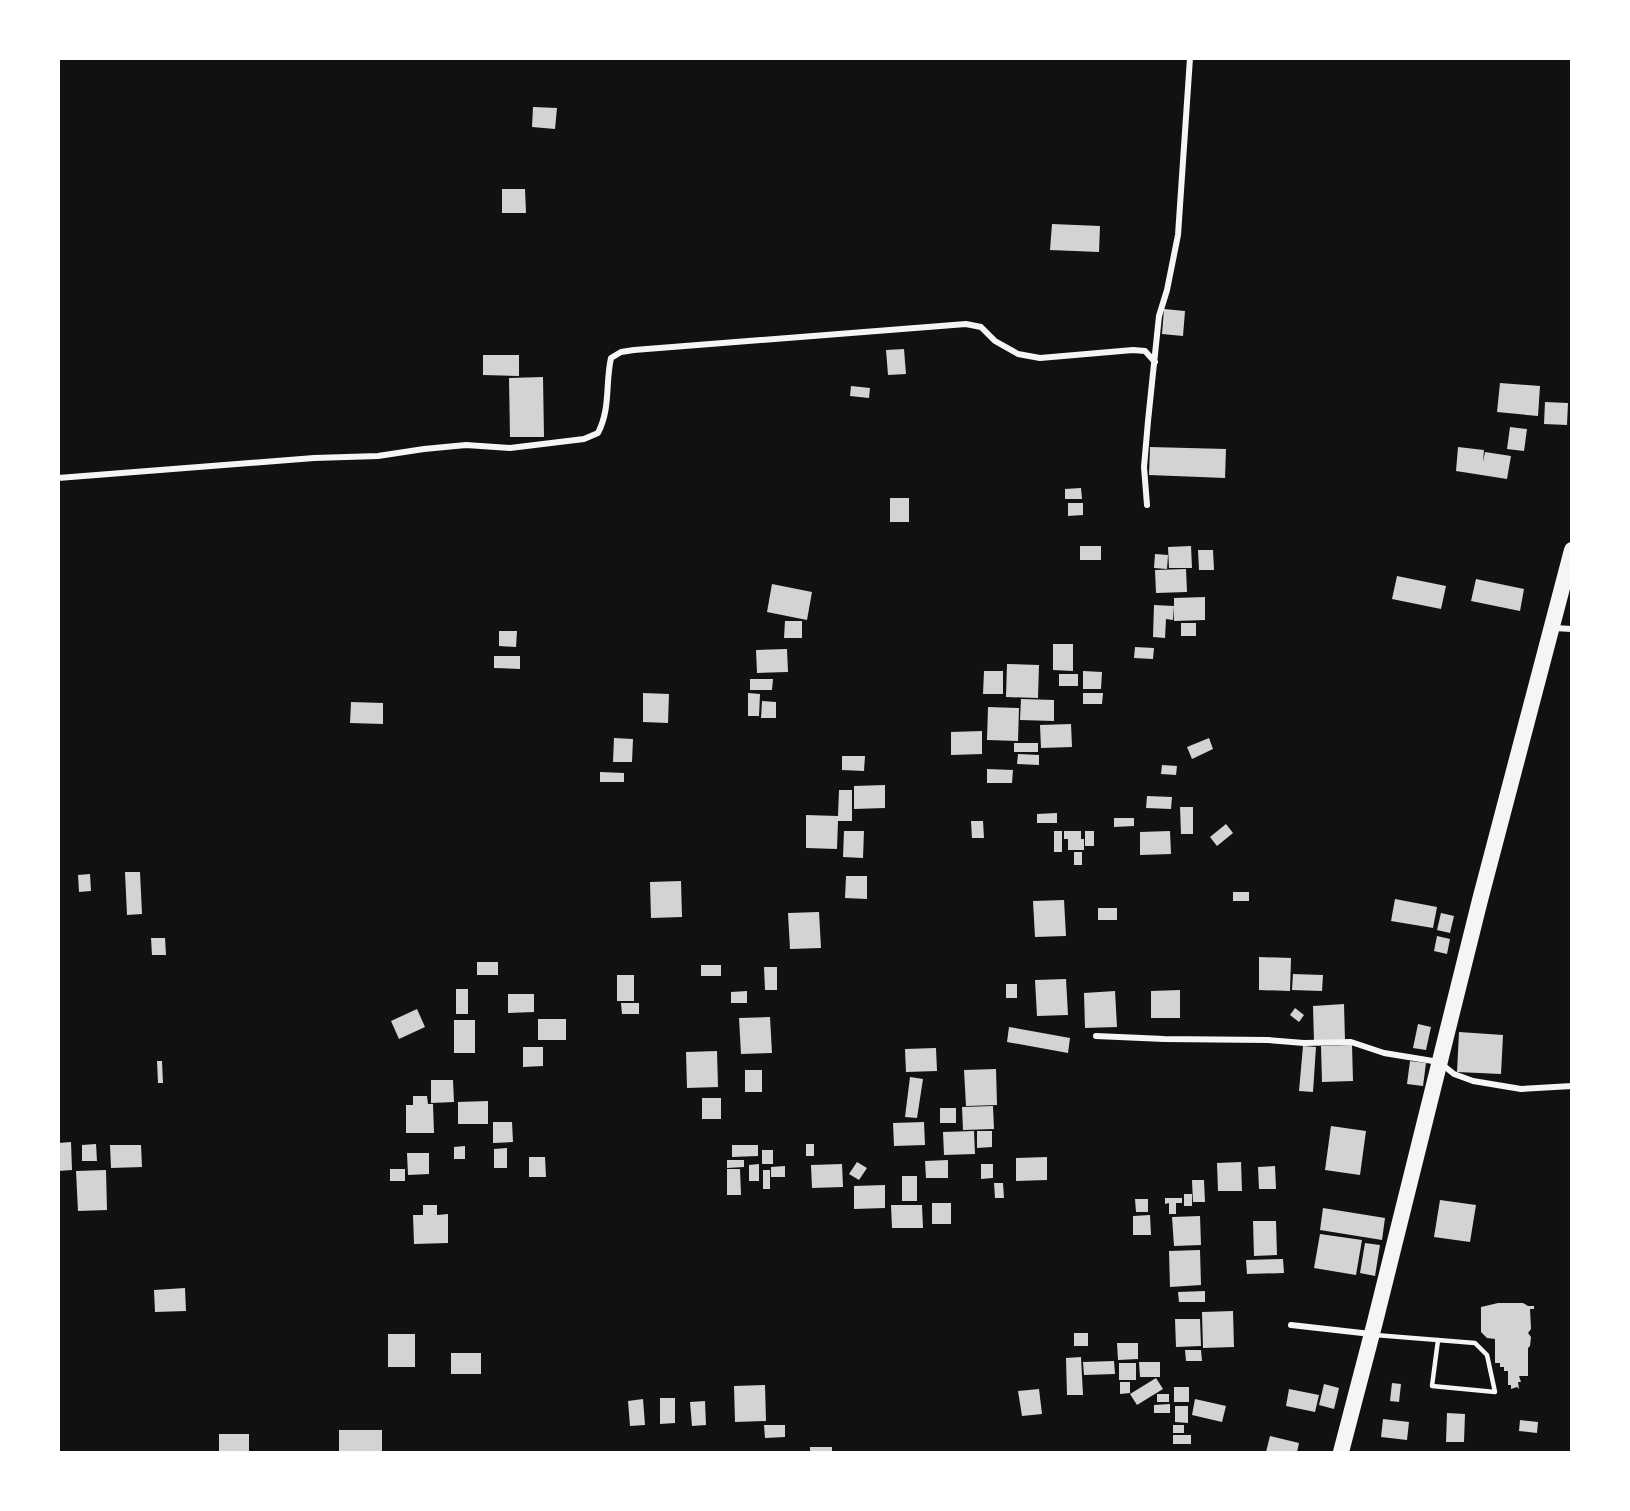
<svg xmlns="http://www.w3.org/2000/svg" width="1630" height="1511" font-family="Figtree,sans-serif">
  <rect width="100%" height="100%" fill="#111"/>
  <g fill="#d3d3d3">
    <path d="M533 107 557 108 555 129 532 127Z"/>
    <path d="M502 189H525L526 213H502Z"/>
    <path d="M1052 224 1100 226 1099 252 1050 250Z"/>
    <path d="M1164 309 1185 311 1183 336 1162 334Z"/>
    <path d="M904 349 906 374 888 375 886 350Z"/>
    <path d="M483 355H519V376L483 375Z"/>
    <path d="M543 377 544 437H510L509 378Z"/>
    <path d="M1500 383 1540 386 1538 416 1497 412Z"/>
    <path d="M851 386 870 388 869 398 850 396Z"/>
    <path d="M1545 402 1568 403 1567 425 1544 424Z"/>
    <path d="M1510 427 1527 429 1524 451 1507 449Z"/>
    <path d="M1150 447 1226 449 1225 478 1149 475Z"/>
    <path d="M1458 447 1484 450 1483 462 1485 452 1511 456 1507 479 1456 471Z"/>
    <path d="M1081 488 1082 499H1065V489Z"/>
    <rect x="890" y="498" width="19" height="24"/>
    <path d="M1068 503H1083V515L1068 516Z"/>
    <rect x="1080" y="546" width="21" height="14"/>
    <path d="M1191 546 1192 568H1169L1168 547Z"/>
    <path d="M1198 550H1213L1214 570H1199Z"/>
    <path d="M1155 554 1168 555 1167 569 1154 568Z"/>
    <path d="M1186 569 1187 592 1156 593 1155 570Z"/>
    <path d="M1397 576 1446 586 1441 609 1392 599Z"/>
    <path d="M1476 579 1524 589 1520 611 1471 601Z"/>
    <path d="M772 584 812 592 807 620 767 612Z"/>
    <path d="M1205 597V620L1174 621V598Z"/>
    <path d="M1154 605 1174 606 1173 620 1166 619 1165 638 1153 637Z"/>
    <path d="M785 621H802V638H784Z"/>
    <rect x="1181" y="623" width="15" height="13"/>
    <path d="M499 631H517L516 647 499 646Z"/>
    <path d="M1053 644H1073V671L1053 670Z"/>
    <path d="M1135 647 1154 648 1153 659 1134 658Z"/>
    <path d="M787 649 788 672 757 673 756 650Z"/>
    <path d="M494 656H520V669L494 668Z"/>
    <path d="M1007 664 1039 665 1038 698 1006 697Z"/>
    <path d="M984 671H1003V694H983Z"/>
    <path d="M1083 671 1102 672 1101 689H1083Z"/>
    <rect x="1059" y="674" width="19" height="12"/>
    <path d="M750 679H773L772 690H750Z"/>
    <path d="M643 693 669 694 668 723 643 722Z"/>
    <path d="M748 693 760 694 759 716H748Z"/>
    <path d="M1083 693H1103L1102 704H1083Z"/>
    <path d="M1021 699 1054 700V721L1020 720Z"/>
    <path d="M762 701 776 702V718H761Z"/>
    <path d="M351 702 383 703V724L350 723Z"/>
    <path d="M988 707 1019 708 1018 741 987 740Z"/>
    <path d="M1071 724 1072 747 1041 748 1040 725Z"/>
    <path d="M982 731V754L951 755V732Z"/>
    <path d="M614 738 633 739 632 762H613Z"/>
    <path d="M1209 738 1213 749 1192 759 1187 747Z"/>
    <rect x="1014" y="743" width="24" height="9"/>
    <path d="M1018 754 1039 755V765L1017 764Z"/>
    <path d="M842 756H865L864 771 842 770Z"/>
    <path d="M1162 765 1177 766 1176 775 1161 774Z"/>
    <path d="M987 769 1013 770 1012 783H987Z"/>
    <path d="M600 772 624 773V782H600Z"/>
    <path d="M885 785V808L854 809V786Z"/>
    <path d="M839 790H852V821H838L837 849 806 848V815L838 816Z"/>
    <path d="M1147 796 1172 797 1171 809 1146 808Z"/>
    <path d="M1180 807H1193V834H1181Z"/>
    <path d="M1057 813V823H1037V814Z"/>
    <path d="M1114 818H1134V826L1114 827Z"/>
    <path d="M971 821H983L984 838H972Z"/>
    <path d="M1226 824 1233 833 1217 846 1210 837Z"/>
    <path d="M844 831H864L863 858 843 857Z"/>
    <rect x="1054" y="831" width="8" height="21"/>
    <path d="M1064 831H1081V839H1084V850H1068V839H1064Z"/>
    <rect x="1085" y="831" width="9" height="15"/>
    <path d="M1170 831 1171 854 1140 855V832Z"/>
    <rect x="1074" y="852" width="8" height="13"/>
    <path d="M125 872H140L142 914 127 915Z"/>
    <path d="M90 874 91 891 79 892 78 875Z"/>
    <path d="M846 876H867V899L845 898Z"/>
    <path d="M681 881 682 917 651 918 650 882Z"/>
    <rect x="1233" y="892" width="16" height="9"/>
    <path d="M1395 899 1437 907 1433 928 1391 921Z"/>
    <path d="M1064 900 1066 936 1035 937 1033 901Z"/>
    <rect x="1098" y="908" width="19" height="12"/>
    <path d="M819 912 821 948 790 949 788 913Z"/>
    <path d="M1441 913 1454 916 1450 933 1437 930Z"/>
    <path d="M1437 936 1450 939 1447 954 1434 951Z"/>
    <path d="M151 938H165L166 955H152Z"/>
    <path d="M1259 957 1291 958 1290 991 1259 990Z"/>
    <rect x="477" y="962" width="21" height="13"/>
    <rect x="701" y="965" width="20" height="11"/>
    <path d="M764 967H777V990H765Z"/>
    <path d="M1293 974 1323 975 1322 991 1292 990Z"/>
    <rect x="617" y="975" width="17" height="26"/>
    <path d="M1066 979 1068 1015 1037 1016 1035 980Z"/>
    <rect x="1006" y="984" width="11" height="14"/>
    <rect x="456" y="989" width="12" height="25"/>
    <path d="M1180 990V1018H1151V991Z"/>
    <path d="M747 991V1003H731V992Z"/>
    <path d="M1115 991 1117 1027 1085 1028 1084 993Z"/>
    <path d="M508 994H534V1012L508 1013Z"/>
    <path d="M621 1003H639V1014H622Z"/>
    <path d="M1344 1004 1345 1040 1314 1042 1313 1006Z"/>
    <path d="M1295 1008 1304 1015 1299 1022 1290 1015Z"/>
    <path d="M417 1009 425 1027 399 1039 391 1021Z"/>
    <path d="M770 1017 772 1053 741 1054 739 1018Z"/>
    <rect x="538" y="1019" width="28" height="21"/>
    <rect x="454" y="1020" width="21" height="33"/>
    <path d="M1418 1024 1431 1027 1426 1050 1413 1048Z"/>
    <path d="M1009 1027 1070 1038 1068 1053 1007 1042Z"/>
    <path d="M1459 1032 1503 1035 1501 1074 1457 1072Z"/>
    <path d="M1352 1045 1353 1081 1322 1082 1321 1046Z"/>
    <path d="M1303 1046 1316 1047 1313 1092 1299 1091Z"/>
    <path d="M523 1047H543V1066L523 1067Z"/>
    <path d="M936 1048 937 1071 906 1072 905 1049Z"/>
    <path d="M717 1051 718 1087 687 1088 686 1052Z"/>
    <path d="M157 1061H162L163 1083H158Z"/>
    <path d="M1410 1061 1426 1063 1423 1086 1407 1084Z"/>
    <path d="M996 1069 997 1105 966 1106 964 1070Z"/>
    <rect x="745" y="1070" width="17" height="22"/>
    <path d="M910 1077 923 1079 917 1118 905 1117Z"/>
    <path d="M431 1080H453L454 1102 431 1103Z"/>
    <path d="M413 1096H427L428 1104H433L434 1133H406V1105H413Z"/>
    <rect x="702" y="1098" width="19" height="21"/>
    <path d="M488 1101V1124H458V1102Z"/>
    <path d="M993 1106 994 1129 963 1130 962 1107Z"/>
    <rect x="940" y="1108" width="16" height="15"/>
    <path d="M493 1122H512L513 1142 493 1143Z"/>
    <path d="M924 1122 925 1145 894 1146 893 1123Z"/>
    <path d="M1331 1126 1366 1131 1360 1175 1325 1170Z"/>
    <path d="M974 1131 975 1154 944 1155 943 1132Z"/>
    <path d="M977 1131H992V1147L977 1148Z"/>
    <path d="M71 1142 72 1170 58 1171V1143Z"/>
    <path d="M96 1144 97 1161H82V1145Z"/>
    <rect x="806" y="1144" width="8" height="12"/>
    <path d="M110 1145H141L142 1167 111 1168Z"/>
    <path d="M732 1145H758V1156L732 1157Z"/>
    <path d="M465 1146V1159H454V1147Z"/>
    <path d="M507 1148V1168H494V1149Z"/>
    <rect x="762" y="1150" width="11" height="14"/>
    <path d="M407 1153H429V1174L408 1175Z"/>
    <path d="M529 1157H545L546 1177H529Z"/>
    <path d="M1047 1157V1180L1016 1181V1158Z"/>
    <path d="M727 1160H744V1167L727 1168Z"/>
    <path d="M948 1160V1178H926L925 1161Z"/>
    <path d="M857 1162 867 1168 859 1180 849 1174Z"/>
    <path d="M1241 1162 1242 1191H1218L1217 1163Z"/>
    <path d="M759 1164V1181H749V1165Z"/>
    <path d="M842 1164 843 1187 812 1188 811 1165Z"/>
    <path d="M981 1164H993V1178L981 1179Z"/>
    <path d="M785 1166V1177H771V1167Z"/>
    <path d="M1275 1166 1276 1189H1259L1258 1167Z"/>
    <rect x="390" y="1169" width="15" height="12"/>
    <path d="M727 1169H740L741 1195H727Z"/>
    <path d="M106 1170 107 1210 78 1211 76 1171Z"/>
    <rect x="763" y="1170" width="7" height="19"/>
    <rect x="902" y="1176" width="15" height="25"/>
    <path d="M1192 1180H1204L1205 1202H1193Z"/>
    <path d="M994 1183H1003L1004 1198H995Z"/>
    <path d="M885 1185V1208L854 1209V1186Z"/>
    <rect x="1184" y="1194" width="8" height="12"/>
    <path d="M1165 1198H1182V1203H1176V1214H1169V1203L1165 1204Z"/>
    <path d="M1135 1199H1148V1212H1136Z"/>
    <path d="M1440 1200 1476 1205 1470 1242 1434 1237Z"/>
    <rect x="932" y="1203" width="19" height="21"/>
    <path d="M423 1205H437V1215L448 1214V1243L414 1244 413 1215H423Z"/>
    <path d="M891 1205H922L923 1228H892Z"/>
    <path d="M1323 1208 1385 1218 1382 1240 1320 1230Z"/>
    <path d="M1150 1215 1151 1235H1133V1216Z"/>
    <path d="M1200 1216 1201 1245 1174 1246 1172 1217Z"/>
    <path d="M1253 1221H1276L1277 1255 1254 1256Z"/>
    <path d="M1320 1234 1362 1240 1356 1275 1314 1268Z"/>
    <path d="M1365 1243 1380 1245 1375 1276 1360 1273Z"/>
    <path d="M1200 1250 1201 1285 1170 1287 1169 1251Z"/>
    <path d="M1283 1259 1284 1273 1247 1274 1246 1260Z"/>
    <path d="M185 1288 186 1311 155 1312 154 1290Z"/>
    <path d="M1205 1291V1302H1179L1178 1292Z"/>
    <path d="M1498 1303H1523L1528 1306H1534V1309H1530L1531 1329 1528 1333 1531 1337 1530 1346 1528 1348V1376H1519L1521 1382H1518L1519 1389 1517 1387 1511 1389V1385H1508V1371H1504V1367H1500V1363H1495V1339L1487 1338 1481 1332V1307Z"/>
    <path d="M1233 1311 1234 1347 1203 1348 1202 1312Z"/>
    <path d="M1175 1319H1200L1201 1346 1176 1347Z"/>
    <rect x="1074" y="1333" width="14" height="13"/>
    <rect x="388" y="1334" width="27" height="33"/>
    <path d="M1117 1343H1138V1359L1118 1360Z"/>
    <path d="M1185 1350H1201L1202 1361H1186Z"/>
    <rect x="451" y="1353" width="30" height="21"/>
    <path d="M1081 1357 1083 1395H1067L1066 1358Z"/>
    <path d="M1114 1361 1115 1374 1084 1375 1083 1362Z"/>
    <path d="M1139 1362H1160V1377H1140Z"/>
    <rect x="1119" y="1363" width="17" height="17"/>
    <path d="M1156 1378 1163 1389 1137 1405 1130 1394Z"/>
    <path d="M1120 1382H1130V1393L1120 1394Z"/>
    <path d="M1392 1383 1401 1384 1399 1402 1390 1401Z"/>
    <path d="M1324 1384 1339 1388 1334 1409 1319 1405Z"/>
    <path d="M765 1385 766 1421 735 1422 734 1386Z"/>
    <rect x="1174" y="1387" width="15" height="15"/>
    <path d="M1039 1389 1042 1414 1022 1416 1018 1391Z"/>
    <path d="M1289 1389 1319 1395 1315 1412 1286 1406Z"/>
    <rect x="1157" y="1394" width="12" height="8"/>
    <path d="M660 1398H675V1423L660 1424Z"/>
    <path d="M643 1399 645 1425 630 1426 628 1401Z"/>
    <path d="M1195 1399 1226 1406 1222 1422 1192 1415Z"/>
    <path d="M705 1401 706 1425 692 1426 690 1402Z"/>
    <path d="M1170 1404V1413H1154V1405Z"/>
    <path d="M1175 1406H1188V1423L1175 1422Z"/>
    <path d="M1447 1413 1465 1414 1464 1442H1446Z"/>
    <path d="M1383 1419 1409 1422 1407 1440 1381 1437Z"/>
    <path d="M1520 1420 1538 1422 1537 1433 1519 1431Z"/>
    <path d="M764 1425H785V1437L765 1438Z"/>
    <rect x="1173" y="1425" width="11" height="8"/>
    <rect x="339" y="1430" width="43" height="22"/>
    <rect x="219" y="1434" width="30" height="18"/>
    <rect x="1173" y="1435" width="18" height="9"/>
    <path d="M1270 1436 1299 1443 1297 1452H1266Z"/>
    <rect x="810" y="1447" width="22" height="5"/>
  </g>
  <g fill="none" stroke-linecap="round" stroke-linejoin="round">
    <path stroke="#f5f5f5" stroke-width="4.5" d="M1375 1335 1475 1343 1487 1355 1495 1392 1432 1386 1438 1340"/>
    <g stroke="#f5f5f5" stroke-width="6">
      <path d="M58 478 314 458 378 456 424 449 466 445 510 448 584 439 598 433C611 407 605 385 611 358L621 352 634 350 966 324 981 327 995 341 1018 354 1040 358 1133 350 1145 351 1155 362"/>
      <path d="M1147 505 1144 467 1148 421 1159 316 1167 290 1178 235 1190 58"/>
      <path d="M1554 628 1572 629"/>
      <path d="M1096 1036 1164 1039 1268 1040 1304 1043 1351 1042 1384 1053 1439 1062 1454 1074 1473 1081 1521 1089 1572 1086"/>
      <path d="M1291 1325 1371 1334"/>
    </g>
    <path stroke="#f5f5f5" stroke-width="16" d="M1341 1452 1375 1322 1480 900 1572 550"/>
  </g>
  <rect width="1630" height="1511" fill="none" stroke="#ffffff" stroke-width="120"/>
</svg>
